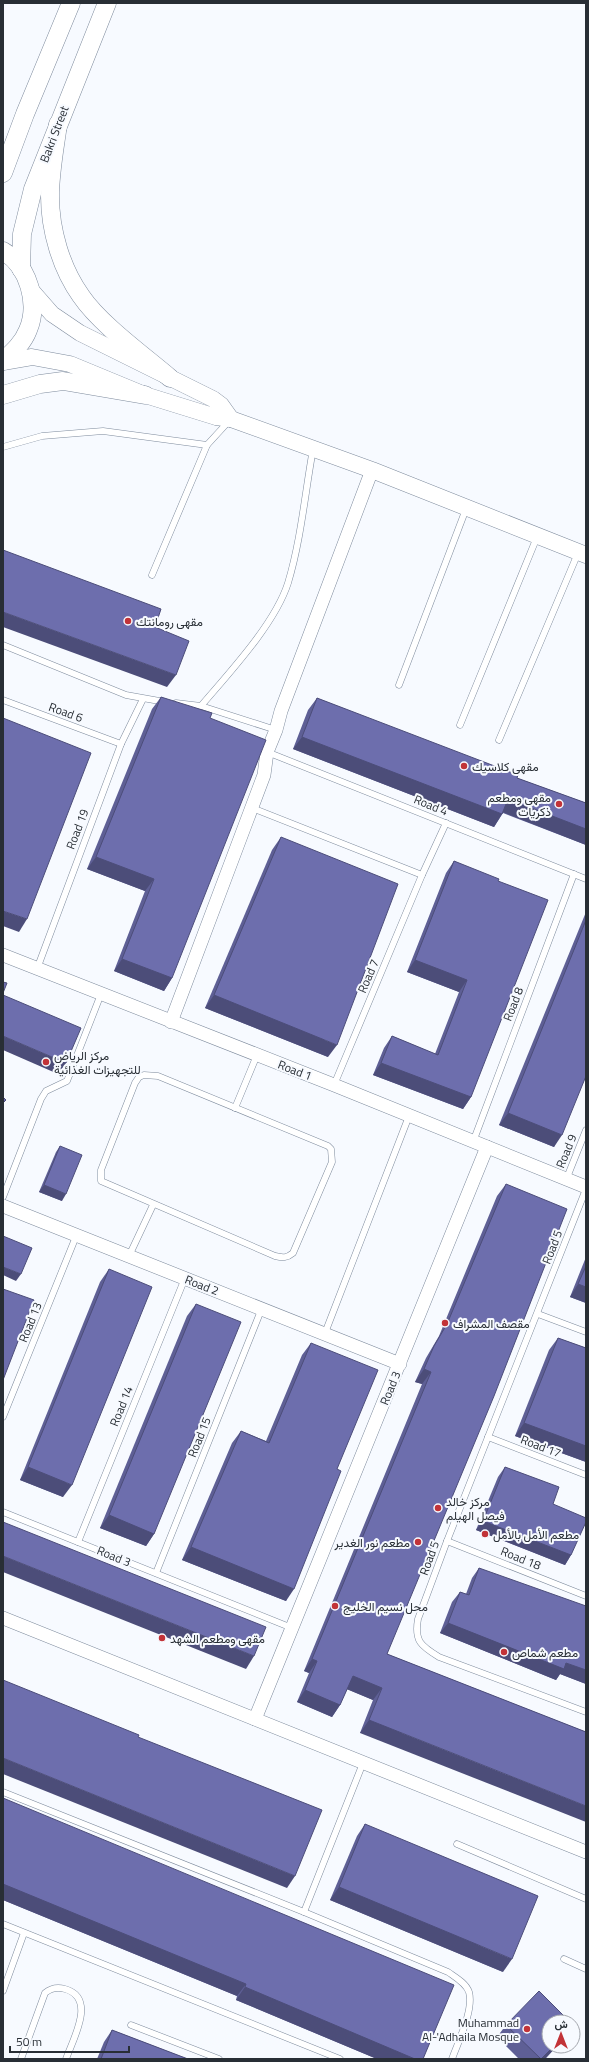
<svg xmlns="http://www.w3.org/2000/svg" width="589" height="2062" font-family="'Titillium Web',Vazirmatn,sans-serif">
  <rect width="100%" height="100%" fill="#f7faff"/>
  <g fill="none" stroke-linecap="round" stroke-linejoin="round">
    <defs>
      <g id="service">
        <path d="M3 447 42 436 103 431 207 445"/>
        <path d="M152 575 207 445 229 421"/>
        <path d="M3 645 126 695 165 702"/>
        <path d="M399 685 466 509"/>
        <path d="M3 700 121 744"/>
        <path d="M176 703 201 706 276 730"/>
        <path d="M201 706C229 673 275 624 288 583 301 540 305 493 313 449"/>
        <path d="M460 725 537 537"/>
        <path d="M499 740 578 553"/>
        <path d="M267 752 586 879"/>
        <path d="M252 808 422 875"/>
        <path d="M37 969 121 744 143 699"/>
        <path d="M144 1075 158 1076 328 1146 331 1149 332 1162 293 1253C287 1258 283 1258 275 1256L101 1181V1170L135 1083 139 1077Z"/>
        <path d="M334 1085 422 875 446 823"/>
        <path d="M235 1108 257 1055"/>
        <path d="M473 1142 574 874"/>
        <path d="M566 1180 586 1130"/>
        <path d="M586 1189 447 1541 418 1619C414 1641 421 1646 439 1657L586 1712"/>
        <path d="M3 1197 41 1099 46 1091 67 1081 101 994"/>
        <path d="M129 1256 153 1205"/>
        <path d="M538 1314 586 1332"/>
        <path d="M325 1333 409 1116"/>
        <path d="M3 1417 77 1234"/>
        <path d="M488 1437 586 1475"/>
        <path d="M3 1512 292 1628"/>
        <path d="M447 1541 586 1596"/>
        <path d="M78 1542 185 1278"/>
        <path d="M156 1573 262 1308"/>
        <path d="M3 1792 304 1912 448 1972C455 1977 466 1983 469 1992 474 2010 458 2042 452 2059"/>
        <path d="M457 1844 586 1899"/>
        <path d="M304 1912 363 1763"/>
        <path d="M3 1924 340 2059"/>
        <path d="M564 1959 586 1969"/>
        <path d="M3 1991 24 1933"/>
        <path d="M131 2025 219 2059"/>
        <path d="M21 2059 45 1993C51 1988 58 1987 65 1989 97 1998 73 2039 66 2059"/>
      </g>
      <g id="minor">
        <path d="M3 955 334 1085 586 1187"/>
        <path d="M171 1022 264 775 267 752 276 730 281 711 372 470"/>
        <path d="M3 1206 400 1364"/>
        <path d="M3 1618 586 1852"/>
        <path d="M255 1719 487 1147"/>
      </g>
      <g id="tertiary">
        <path d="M31 290 52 314 80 333 213 399 221 405 231 419"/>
        <path d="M3 362 32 357 70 364 145 395 216 417 231 419 372 470 586 555"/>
      </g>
      <g id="secondary">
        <path d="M58 124C55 147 50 172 50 196 50 230 61 268 81 296 100 324 143 355 170 378"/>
        <path d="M3 173 25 114 71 3"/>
        <path d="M3 251C29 266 39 304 28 330 23 343 13 352 3 361"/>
        <path d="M21 269 22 234 33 189 107 3"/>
        <path d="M3 395 40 384 63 381 145 395"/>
      </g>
    </defs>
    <use href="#service" stroke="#7e8b9d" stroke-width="7"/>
    <use href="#minor" stroke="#7e8b9d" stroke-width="14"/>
    <use href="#tertiary" stroke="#7e8b9d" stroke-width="17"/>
    <use href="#secondary" stroke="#7e8b9d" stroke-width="19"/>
    <use href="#service" stroke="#fff" stroke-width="6"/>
    <use href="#minor" stroke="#fff" stroke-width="13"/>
    <use href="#tertiary" stroke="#fff" stroke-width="16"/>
    <use href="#secondary" stroke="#fff" stroke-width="18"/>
  </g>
  <g fill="#5e5f95">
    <path d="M161 697 210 718 172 978 164 991 114 971 145 891 87 869 152 709Z"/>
    <path d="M317 698 517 778 586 803V845L503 813 494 827 293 749 308 710Z"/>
    <path d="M281 837 328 1057 205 1008 272 850Z"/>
    <path d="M454 861 498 881 471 1097 463 1109 373 1075 384 1048 392 1036 435 1054 459 992 407 972 446 873Z"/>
    <path d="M586 912V1076L554 1147 499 1125Z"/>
    <path d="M60 1146 62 1201 39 1192 56 1152Z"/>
    <path d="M506 1184 387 1654 586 1732 360 1733 373 1700 347 1689 340 1705 332 1717 297 1702 309 1673 304 1671 422 1384 415 1382 426 1358 439 1336 497 1196Z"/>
    <path d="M586 1257V1303L570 1297Z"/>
    <path d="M109 1269 63 1497 20 1480 100 1282Z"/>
    <path d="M196 1304 154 1534 146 1546 100 1528 187 1316Z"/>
    <path d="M558 1338 586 1348V1462L515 1436 549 1350Z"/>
    <path d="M311 1343 337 1469 286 1601 182 1560 232 1443 241 1431 266 1441 302 1355Z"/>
    <path d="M505 1467 553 1504 571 1555 565 1565 476 1530 498 1477Z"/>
    <path d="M479 1568 586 1614V1684L560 1674 556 1680 440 1633 452 1602 460 1592 466 1594 472 1578Z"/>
    <path d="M3 1798 423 2059H377L236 2000 237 1996 3 1900Z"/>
    <path d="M365 1824 503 1972 330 1900 357 1836Z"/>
    <path d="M506 2025 549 2046H557L545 2059H519L497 2037Z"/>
    <path d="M112 2030 188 2059H97L104 2042Z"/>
  </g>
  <g fill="#4c4d79">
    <path d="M3 612 176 675 167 687 3 627Z"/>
    <path d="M302 737 502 814 494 827 293 749Z"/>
    <path d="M508 799 586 829V845L500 811Z"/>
    <path d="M96 857 154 879 145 891 87 869Z"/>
    <path d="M3 911 27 919 19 932 3 926Z"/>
    <path d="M122 959 172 978 164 991 114 971Z"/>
    <path d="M415 960 467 980 459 992 407 972Z"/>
    <path d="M214 995 337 1045 328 1057 205 1008Z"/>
    <path d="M3 1036 66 1063 58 1074 3 1050Z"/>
    <path d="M381 1063 471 1097 463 1109 373 1075Z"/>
    <path d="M508 1113 562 1135 554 1147 499 1125Z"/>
    <path d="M44 1185 66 1194 62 1201 39 1192Z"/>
    <path d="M3 1267 21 1274 16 1281 3 1275Z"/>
    <path d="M578 1284 586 1287V1303L570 1297Z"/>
    <path d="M424 1369 431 1372 422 1384 415 1382Z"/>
    <path d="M524 1423 586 1446V1462L515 1436Z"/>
    <path d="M28 1467 72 1485 63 1497 20 1480Z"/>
    <path d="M109 1515 154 1534 146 1546 100 1528Z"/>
    <path d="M483 1521 571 1555 565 1565 476 1530Z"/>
    <path d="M191 1547 294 1589 286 1601 182 1560Z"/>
    <path d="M3 1556 254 1656 246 1669 3 1572Z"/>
    <path d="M448 1623 586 1670V1684L560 1674 556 1680 440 1633Z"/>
    <path d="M312 1659 317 1661 309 1673 304 1671Z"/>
    <path d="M353 1676 382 1688 373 1700 344 1688Z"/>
    <path d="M305 1690 340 1705 332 1717 297 1702Z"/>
    <path d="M369 1720 586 1806V1822L360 1733Z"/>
    <path d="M3 1758 295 1876 287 1888 3 1774Z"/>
    <path d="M3 1884 246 1984 237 1996 3 1900Z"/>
    <path d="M339 1887 512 1959 503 1972 330 1900Z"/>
    <path d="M245 1987 415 2059H377L236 2000Z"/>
    <path d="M554 2046H557L545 2059H541Z"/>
  </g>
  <g fill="#6d6ead" stroke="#4c4d79">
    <path d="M3 550 161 609 155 627 189 641 176 675 3 612Z"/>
    <path d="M161 697 212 713 210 718 266 740 172 978 122 959 154 879 96 857Z"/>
    <path d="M317 698 518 775 517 778 586 803V829L508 799 502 814 302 737Z"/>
    <path d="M3 718 91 753 27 919 3 911Z"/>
    <path d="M281 837 398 884 337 1045 214 995Z"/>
    <path d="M454 861 499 879 498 881 548 900 471 1097 381 1063 392 1036 438 1055 467 980 415 960Z"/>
    <path d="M586 920V1076L562 1135 508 1113Z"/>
    <path d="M3 982 7 983 3 993Z"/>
    <path d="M3 995 81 1028 66 1063 3 1036Z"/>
    <path d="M3 1097 6 1100 3 1103Z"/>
    <path d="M60 1146 82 1155 66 1194 44 1185Z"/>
    <path d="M506 1184 567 1209 494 1396 387 1654 586 1732V1806L369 1720 382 1688 353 1676 340 1705 305 1690 317 1661 312 1659 431 1372 424 1369 434 1346 447 1324Z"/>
    <path d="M3 1236 32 1248 21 1274 3 1267Z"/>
    <path d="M586 1266V1287L578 1284Z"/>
    <path d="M109 1269 152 1287 72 1485 28 1467Z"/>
    <path d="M3 1289 34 1300 3 1380Z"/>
    <path d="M196 1304 241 1322 154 1534 109 1515Z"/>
    <path d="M558 1338 586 1348V1446L524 1423Z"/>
    <path d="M311 1343 378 1370 337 1469 341 1471 294 1589 191 1547 241 1431 269 1443Z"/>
    <path d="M505 1467 559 1487 553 1504 586 1518V1522L571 1555 483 1521Z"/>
    <path d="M3 1522 266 1627 254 1656 3 1556Z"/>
    <path d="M479 1568 586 1606V1670L566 1663 564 1669 448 1623 460 1592 469 1595Z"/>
    <path d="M3 1680 139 1735 138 1737 322 1810 295 1876 3 1758Z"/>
    <path d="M3 1798 454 1985 423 2059H415L245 1987 246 1984 3 1884Z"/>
    <path d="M365 1824 538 1896 512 1959 339 1887Z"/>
    <path d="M539 1991 570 2022H549V2046H554L541 2059 506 2025Z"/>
    <path d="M112 2030 188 2059H101Z"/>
  </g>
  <g fill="#c23338" stroke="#f7faff" stroke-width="1.5">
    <circle cx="128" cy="621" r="4"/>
    <circle cx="464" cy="766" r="4"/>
    <circle cx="559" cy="804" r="4"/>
    <circle cx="46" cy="1062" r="4"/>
    <circle cx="445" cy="1323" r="4"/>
    <circle cx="438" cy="1508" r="4"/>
    <circle cx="485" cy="1534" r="4"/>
    <circle cx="418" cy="1542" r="4"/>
    <circle cx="335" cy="1606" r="4"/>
    <circle cx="162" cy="1638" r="4"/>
    <circle cx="504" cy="1652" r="4"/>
    <circle cx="527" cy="2029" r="4"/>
  </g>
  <g text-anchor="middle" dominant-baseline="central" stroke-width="4" stroke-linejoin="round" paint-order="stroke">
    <g font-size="12" fill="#282e35" stroke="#f7faff">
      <text transform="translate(54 134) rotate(-69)">Bakri Street</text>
      <text transform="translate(66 712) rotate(20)">Road 6</text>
      <text transform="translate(431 805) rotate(22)">Road 4</text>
      <text transform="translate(77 829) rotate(-69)">Road 19</text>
      <text transform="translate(368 976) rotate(-67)">Road 7</text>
      <text transform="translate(513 1004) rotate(-69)">Road 8</text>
      <text transform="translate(295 1070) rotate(21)">Road 1</text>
      <text transform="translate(566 1151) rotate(-68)">Road 9</text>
      <text transform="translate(552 1247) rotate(-69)">Road 5</text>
      <text transform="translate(202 1285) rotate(21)">Road 2</text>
      <text transform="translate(30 1322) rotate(-68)">Road 13</text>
      <text transform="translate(390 1388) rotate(-68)">Road 3</text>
      <text transform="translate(121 1406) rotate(-68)">Road 14</text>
      <text transform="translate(199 1437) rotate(-68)">Road 15</text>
      <text transform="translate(541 1446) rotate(21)">Road 17</text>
      <text transform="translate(114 1556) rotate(22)">Road 3</text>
      <text transform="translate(429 1558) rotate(-70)">Road 5</text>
      <text transform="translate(521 1558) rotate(22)">Road 18</text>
    </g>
    <g font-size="12" fill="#282e35" stroke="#f7faff" text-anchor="start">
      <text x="136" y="621">مقهى رومانتك</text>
      <text x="472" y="766">مقهى كلاسيك</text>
      <text x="551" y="797" text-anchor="end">مقهى ومطعم<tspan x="551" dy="14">ذكريات</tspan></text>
      <text x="54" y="1055">مركز الرياض<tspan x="54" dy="14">للتجهيزات الغذائية</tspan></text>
      <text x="453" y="1323">مقصف المشراف</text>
      <text x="446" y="1501">مركز خالد<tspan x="446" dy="14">فيصل الهيلم</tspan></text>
      <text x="493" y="1534">مطعم الأمل بالأمل</text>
      <text x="410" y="1542" text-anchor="end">مطعم نور الغدير</text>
      <text x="343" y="1606">محل نسيم الخليج</text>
      <text x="170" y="1638">مقهى ومطعم الشهد</text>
      <text x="512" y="1652">مطعم شماص</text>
      <text x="519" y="2022" text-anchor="end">Muhammad<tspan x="519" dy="14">Al-'Adhaila Mosque</tspan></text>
    </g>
  </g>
  <rect width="589" height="2062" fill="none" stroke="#282e35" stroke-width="8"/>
  <g transform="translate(561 2034)"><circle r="19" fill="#f7faff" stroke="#a4a8ae"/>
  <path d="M0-3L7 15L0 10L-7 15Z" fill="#c23338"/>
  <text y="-6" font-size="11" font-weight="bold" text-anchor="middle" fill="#282e35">ش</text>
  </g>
  <path d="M10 2046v6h119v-6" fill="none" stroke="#282e35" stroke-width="2"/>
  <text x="16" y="2046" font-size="12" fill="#282e35" stroke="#f7faff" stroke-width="3" paint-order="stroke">50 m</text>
</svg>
